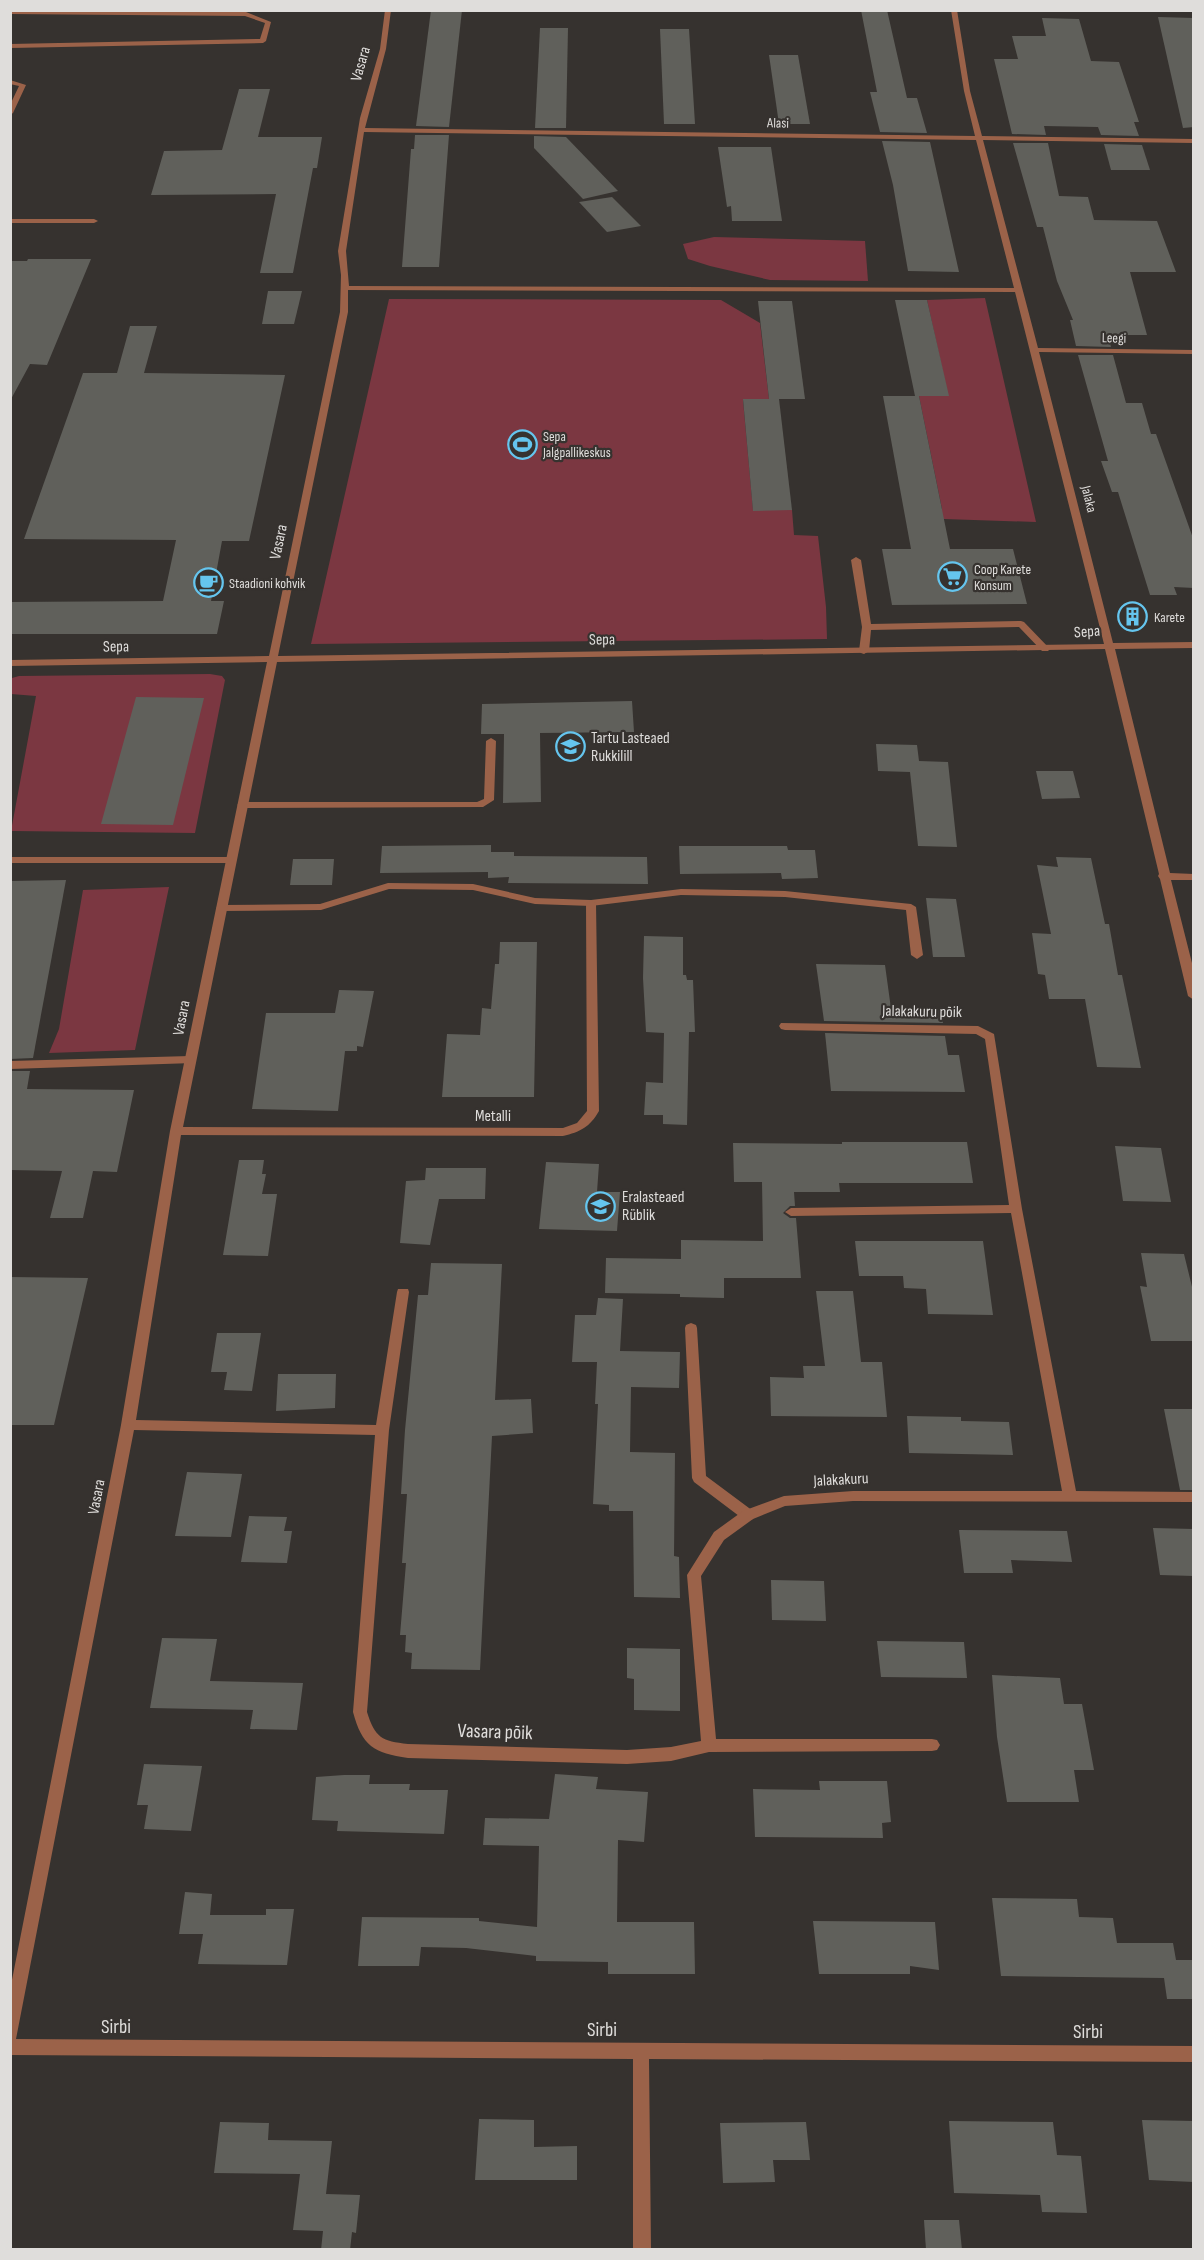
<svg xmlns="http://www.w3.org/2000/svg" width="1204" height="2260" font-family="'Sofia Sans Condensed',sans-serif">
  <rect width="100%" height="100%" fill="#36322f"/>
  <g fill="#7b3741">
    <path d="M714 237 865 241 868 281 770 280 710 266 688 259 683 244Z"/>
    <path d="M985 298 1036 522 914 518 942 509 919 396 948 395 927 300Z"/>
    <path d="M389 299 721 300 760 323 769 399 743 400 753 510H792L794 535 818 536 826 607 827 639 311 644Z"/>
    <path d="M210 674 222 676 225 680 195 833 11 831 36 696 11 694 12 678 19 676Z"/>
    <path d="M169 887 135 1050 49 1053 59 1029 83 890Z"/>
  </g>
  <g fill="#60605b">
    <path d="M431 10H462L449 127 416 126Z"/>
    <path d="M861 10H887L907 98H917L927 133 880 132 870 92H877Z"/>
    <path d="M1158 17 1194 18V127L1183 128Z"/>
    <path d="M1042 18 1079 19 1091 61 1119 62 1139 122H1134L1139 136 1101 135 1098 127 1044 126 1046 135 1012 134 994 59H1018L1012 36H1046Z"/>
    <path d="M540 28H568L566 128H535Z"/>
    <path d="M660 29H689L695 124H664Z"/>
    <path d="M769 55H798L810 124H779Z"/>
    <path d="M239 89H270L258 137H322L317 168H313L293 273H260L276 194 151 195 164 151 222 150Z"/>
    <path d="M415 135H449L439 267H402L411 149H414Z"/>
    <path d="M534 136 566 137 618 191 583 199 534 148Z"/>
    <path d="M882 141 930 142 959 272 908 271 893 185Z"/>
    <path d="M1013 143H1048L1059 196 1088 197 1094 220 1157 221 1176 272H1130L1147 335H1108L1111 347 1076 346 1070 320H1073L1057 281 1043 227H1037Z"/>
    <path d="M1104 144 1142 145 1150 170H1111Z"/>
    <path d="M718 147H771L782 221H732L731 206 727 207Z"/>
    <path d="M612 197 641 226 607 232 579 202Z"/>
    <path d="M28 259H91L47 365 30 364 10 401V261H27Z"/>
    <path d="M268 291H302L294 324H262Z"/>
    <path d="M895 300H927L949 396H915Z"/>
    <path d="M758 301H792L805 399H769Z"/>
    <path d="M130 326H157L144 373 285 375 249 541H222L211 601H224L217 634H10V602L163 601 176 540 24 539 83 373H117Z"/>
    <path d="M1078 355H1113L1126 403H1142L1151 434H1156L1194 541V588L1174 587 1177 595H1150L1118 492H1112L1101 461H1108Z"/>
    <path d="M883 396H919L950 549H1013L1027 604 892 605 882 549H911Z"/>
    <path d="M743 399H779L792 510 753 511Z"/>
    <path d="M136 697 204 698 173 825 101 824Z"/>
    <path d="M632 701 634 732 540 733 541 802 503 803 504 734H481L482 704Z"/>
    <path d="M876 744 917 745 919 761 948 762 957 847 918 846 910 772 878 771Z"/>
    <path d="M1036 771H1073L1080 798 1042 799Z"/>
    <path d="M491 845V852H514V856L647 857 648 884 508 883 509 877 488 878V872L380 873 382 846Z"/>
    <path d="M679 846H787L788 850H815L818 878 782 879 781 873 680 874Z"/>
    <path d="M1056 857 1091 858 1105 924H1109L1118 975H1122L1141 1068 1097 1067 1085 999H1049L1045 975 1038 974 1032 933 1051 934 1037 865 1058 867Z"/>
    <path d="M293 859H334L332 885H290Z"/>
    <path d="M66 880 33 1058 10 1059V881Z"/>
    <path d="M926 898 956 899 965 957H933Z"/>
    <path d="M644 936 683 937V975H686L687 980H693L695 1032H689L687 1125 663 1124V1115H644L646 1082 663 1083 664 1033 646 1032 643 978Z"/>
    <path d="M500 942H537L534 1097H442L447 1034 480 1035 482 1008 491 1009 495 964H499Z"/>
    <path d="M816 964 885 965 892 1016 941 1010 943 1023 824 1021Z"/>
    <path d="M339 990 374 991 363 1047 357 1046V1051H345L338 1111 252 1109 266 1013H335Z"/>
    <path d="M825 1033 945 1036 948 1055H959L965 1092 831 1091Z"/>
    <path d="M10 1071H30L27 1089 134 1090 117 1172 93 1171 83 1218H50L62 1171 10 1170Z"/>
    <path d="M842 1142H967L973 1183H839L840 1192H794L795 1206H790L783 1213 790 1218H796L801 1278H724V1298L680 1297V1294L605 1293 606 1258 681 1259V1240L763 1241 762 1182H734L733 1143 842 1144Z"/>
    <path d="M1115 1146 1161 1148 1171 1202 1123 1201Z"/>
    <path d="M239 1160H264L262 1174H266L262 1194H277L268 1256 223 1255Z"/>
    <path d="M546 1162 599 1164 597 1192H620L617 1231 539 1229Z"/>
    <path d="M426 1168H486L485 1199H439L430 1245 400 1243 406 1181 425 1180Z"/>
    <path d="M855 1241H983L993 1315 928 1314 926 1289 904 1288 903 1276H859Z"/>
    <path d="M1141 1253 1184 1254 1194 1295V1341H1151L1140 1286 1147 1287Z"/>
    <path d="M431 1263 502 1264 495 1400 531 1399 533 1433 492 1436 480 1670 411 1669 412 1653 405 1652 406 1635H400L406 1563H402L407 1494H401L405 1430 418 1295H428Z"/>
    <path d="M10 1277 88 1278 54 1425H10Z"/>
    <path d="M816 1291H853L861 1362H882L887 1417 771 1416 770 1377 804 1378 803 1366H825Z"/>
    <path d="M598 1298 623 1299 620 1351 680 1352 679 1388 631 1387 630 1452 675 1453 674 1556 679 1557 680 1598 634 1597 633 1511H609V1505L593 1504 598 1404H595L597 1362H572L575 1315H596Z"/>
    <path d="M217 1333H261L252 1391 224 1390 227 1372H211Z"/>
    <path d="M278 1374H336L335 1408 276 1411Z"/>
    <path d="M1164 1409H1194V1490H1180Z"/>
    <path d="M907 1416 961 1417V1421L1009 1422 1013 1455 909 1453Z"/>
    <path d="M187 1472 242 1474 231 1537 175 1536Z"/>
    <path d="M249 1516 287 1517 284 1531H292L287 1563 241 1562Z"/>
    <path d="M1153 1528 1194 1529V1576L1160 1575Z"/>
    <path d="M959 1530 1067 1531 1072 1562 1011 1560 1013 1573H964Z"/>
    <path d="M771 1580 824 1581 826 1621 772 1620Z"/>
    <path d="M162 1638 217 1639 210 1681 303 1683 297 1730 250 1729 253 1710 150 1708Z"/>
    <path d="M877 1641 964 1642 967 1678 881 1677Z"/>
    <path d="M627 1648 680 1649V1711L634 1710V1679L627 1678Z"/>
    <path d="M992 1675 1060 1678 1064 1704H1082L1094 1770H1074L1079 1802H1007L997 1737Z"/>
    <path d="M144 1764 202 1766 191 1831 144 1829 148 1805H137Z"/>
    <path d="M555 1774 598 1777 596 1789 648 1792 644 1842 618 1840 617 1922H694L695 1974H608V1962L536 1961V1956L466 1948 421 1947 419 1966H358L362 1917 479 1918V1921L537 1927 539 1846 483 1845 485 1818 549 1819Z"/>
    <path d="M344 1775H370L369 1784H410L409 1790H448L444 1834 337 1831 338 1821 312 1820 316 1777Z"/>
    <path d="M819 1781H887L891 1822 882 1823 883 1838 755 1837 753 1789 820 1790Z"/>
    <path d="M185 1892 212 1894 210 1915H266V1909H294L287 1965 198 1964 203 1934H179Z"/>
    <path d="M992 1898 1077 1899 1079 1917 1113 1918 1117 1943H1173L1176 1960H1194V1999H1167L1164 1978 1001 1976Z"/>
    <path d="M813 1921 935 1922 939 1970 910 1966V1974H819Z"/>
    <path d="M479 2119 534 2120V2147L577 2146V2180H475Z"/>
    <path d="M1142 2120 1194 2121V2182L1149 2180Z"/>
    <path d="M949 2121 1053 2122 1057 2155 1081 2156 1087 2213 1042 2212 1040 2195 954 2193Z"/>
    <path d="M220 2122 269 2123 268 2140 332 2141 326 2194 360 2195 356 2233 352 2232 350 2250H321L323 2231 293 2230 300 2174 214 2173Z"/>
    <path d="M806 2122 810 2160H773L775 2182 723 2183 720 2123Z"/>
    <path d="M924 2220H959L962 2250H926Z"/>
  </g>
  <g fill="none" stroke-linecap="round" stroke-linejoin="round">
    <g fill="#9b6249" fill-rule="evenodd">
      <path d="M10 10 246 12 271 22 266 41 263 43 10 48V44L260 39 265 23 245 16 10 14Z"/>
      <path d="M10 80 26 85 13 113 10 115V105L19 86 10 84Z"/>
      <path d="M10 219H94L98 221 94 223H10Z"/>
      <path d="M856 557 861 560 871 624 1021 621 1024 622 1050 649 1048 651H1042L1019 627 871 630 869 651 864 654 861 653 859 651 862 627 851 560Z"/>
      <path d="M491 738 496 741 494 800 483 807 242 808 237 805 242 802H477L484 799 486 741Z"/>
      <path d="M10 857H231L236 860 231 863H10Z"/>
      <path d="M388 883 473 884 535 898 591 900 681 889 785 891 911 904 916 907 923 955 917 959 911 955 906 910 785 897 681 895 591 906 535 904 473 890 389 889 321 910 221 911 216 908 221 905 320 904Z"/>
      <path d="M190 1056 194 1057 196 1060 194 1063 10 1069V1061Z"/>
      <path d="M691 1323 696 1325 697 1328 706 1476 753 1511 755 1515 753 1519 748 1521 743 1519 694 1482 692 1478 685 1328 686 1325Z"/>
    </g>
    <path fill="#9b6249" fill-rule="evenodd" d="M385 10H391L386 49 365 128 975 136 964 91 951 10H957L970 91 982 136 1194 139V143L983 140 1038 348 1194 350V354L1039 352 1113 643 1194 642V648L1115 649 1170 873 1194 874V880H1171L1194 971V1000L1188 996 1160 879 1158 876 1159 874 1105 649 277 662 183 1127 563 1128 577 1123 587 1111 586 903 591 900 596 903 599 1111C590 1127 580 1132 563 1136L181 1135 136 1420 376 1425 397 1292 398 1289H408L409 1292 389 1430 367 1712C375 1738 382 1741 408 1744L627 1750 671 1747 701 1741 687 1575 714 1532 743 1511 784 1496 853 1491H1062L1011 1213 791 1216 785 1212 791 1208 1009 1205 985 1039 976 1034 785 1030 781 1029 779 1026 781 1023 978 1026 994 1034 1022 1209 1076 1491 1194 1492V1502L853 1501 785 1506 753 1519 724 1540 701 1576 716 1739H932L937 1740 940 1745 937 1750 932 1751 709 1752 671 1761 627 1764 408 1758C374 1753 362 1746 353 1712L375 1435 134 1430 16 2039 1194 2046V2062L649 2059 651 2250H633V2059L10 2055V1990L121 1425 170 1131 267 662 10 666V660L269 656 340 312 341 275 338 251 360 118 380 49ZM364 132 976 140 1014 288 349 286 346 251ZM348 290 1015 292 1104 644 278 656 348 312Z"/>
  </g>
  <defs>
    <symbol id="stadium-ring" viewBox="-11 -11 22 22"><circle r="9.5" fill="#36322f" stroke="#65c5ee" stroke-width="1.5"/><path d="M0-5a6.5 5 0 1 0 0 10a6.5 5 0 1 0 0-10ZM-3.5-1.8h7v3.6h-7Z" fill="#65c5ee"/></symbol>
    <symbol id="supermarket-ring" viewBox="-11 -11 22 22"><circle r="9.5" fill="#36322f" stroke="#65c5ee" stroke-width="1.5"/><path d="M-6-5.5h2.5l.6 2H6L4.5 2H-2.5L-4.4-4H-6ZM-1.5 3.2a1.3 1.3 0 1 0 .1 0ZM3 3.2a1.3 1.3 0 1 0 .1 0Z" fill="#65c5ee"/></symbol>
    <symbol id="cafe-ring" viewBox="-11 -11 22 22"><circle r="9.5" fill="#36322f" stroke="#65c5ee" stroke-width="1.5"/><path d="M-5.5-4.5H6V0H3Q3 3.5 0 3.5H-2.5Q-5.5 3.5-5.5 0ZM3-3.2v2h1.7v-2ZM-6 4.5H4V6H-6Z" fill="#65c5ee"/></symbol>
    <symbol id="building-ring" viewBox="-11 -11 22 22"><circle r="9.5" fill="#36322f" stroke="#65c5ee" stroke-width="1.5"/><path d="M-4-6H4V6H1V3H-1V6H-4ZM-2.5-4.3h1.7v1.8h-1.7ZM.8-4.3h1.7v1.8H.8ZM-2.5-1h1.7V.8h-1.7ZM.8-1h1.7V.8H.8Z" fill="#65c5ee"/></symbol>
    <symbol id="school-ring" viewBox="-11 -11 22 22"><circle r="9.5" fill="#36322f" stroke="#65c5ee" stroke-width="1.5"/><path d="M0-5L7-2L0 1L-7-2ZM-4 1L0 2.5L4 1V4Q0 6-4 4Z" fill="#65c5ee"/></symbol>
  </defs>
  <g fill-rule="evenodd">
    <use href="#stadium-ring" x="506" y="428" width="33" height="33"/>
    <use href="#supermarket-ring" x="936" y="560" width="33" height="33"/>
    <use href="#cafe-ring" x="192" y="566" width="33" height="33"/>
    <use href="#building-ring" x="1116" y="600" width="33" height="33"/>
    <use href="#school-ring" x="554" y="730" width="33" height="33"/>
    <use href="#school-ring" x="584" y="1190" width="33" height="33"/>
  </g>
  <g text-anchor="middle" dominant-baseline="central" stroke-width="4.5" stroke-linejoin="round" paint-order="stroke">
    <g font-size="14" fill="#dfdddb" stroke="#36322f">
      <text transform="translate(778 123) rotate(1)">Alasi</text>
      <text transform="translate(1114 338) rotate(1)">Leegi</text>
      <text transform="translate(1089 499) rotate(76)">Jalaka</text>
    </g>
    <g font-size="14" fill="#dfdddb" stroke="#36322f" text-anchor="start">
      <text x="543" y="436">Sepa<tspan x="543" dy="16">Jalgpallikeskus</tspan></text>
      <text x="974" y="569">Coop Karete<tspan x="974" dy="16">Konsum</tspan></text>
      <text x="229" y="583">Staadioni kohvik</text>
      <text x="1154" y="617">Karete</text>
    </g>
    <g font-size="16" fill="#dfdddb" stroke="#36322f">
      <text transform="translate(361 64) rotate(-74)">Vasara</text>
      <text transform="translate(279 542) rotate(-78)">Vasara</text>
      <text transform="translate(1087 632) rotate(-4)">Sepa</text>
      <text transform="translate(602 640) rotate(-1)">Sepa</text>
      <text transform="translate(116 647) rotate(-1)">Sepa</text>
      <text transform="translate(922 1012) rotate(1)">Jalakakuru põik</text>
      <text transform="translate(182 1018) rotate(-79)">Vasara</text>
      <text x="493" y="1116">Metalli</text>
      <text transform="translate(841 1480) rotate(-3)">Jalakakuru</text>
      <text transform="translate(97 1497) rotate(-79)">Vasara</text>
    </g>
    <g font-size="16" fill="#dfdddb" stroke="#36322f" text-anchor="start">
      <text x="591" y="738">Tartu Lasteaed<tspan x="591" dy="18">Rukkilill</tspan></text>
      <text x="622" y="1197">Eralasteaed<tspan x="622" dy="18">Rüblik</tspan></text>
    </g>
    <g font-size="20" fill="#dfdddb" stroke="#36322f">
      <text transform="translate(495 1732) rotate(2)">Vasara põik</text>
      <text x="116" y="2027">Sirbi</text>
      <text x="602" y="2030">Sirbi</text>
      <text x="1088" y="2032">Sirbi</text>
    </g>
  </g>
  <rect width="1204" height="2260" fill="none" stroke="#dfdddb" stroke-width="24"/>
</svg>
